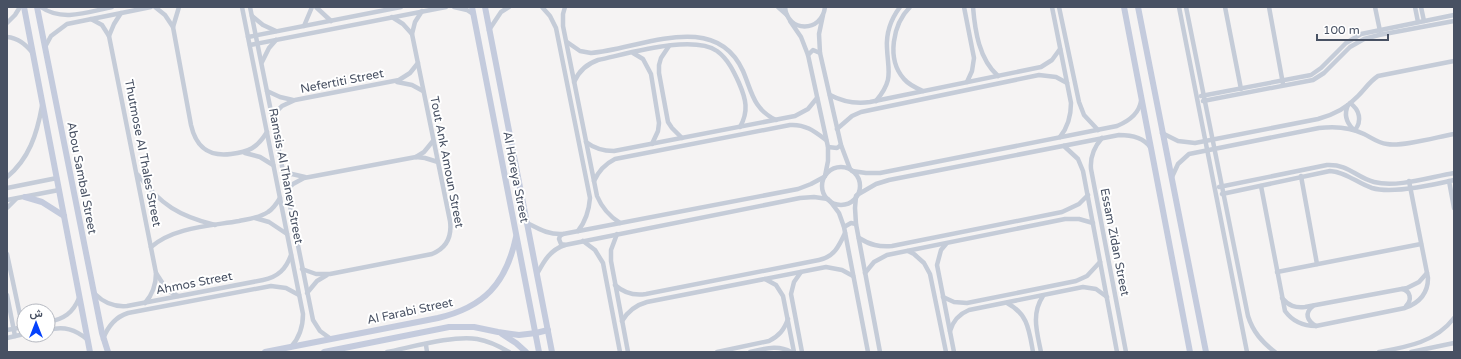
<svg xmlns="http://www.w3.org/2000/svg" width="1461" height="359" font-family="'Varela Round',Vazirmatn,sans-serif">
  <rect width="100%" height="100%" fill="#f5f3f3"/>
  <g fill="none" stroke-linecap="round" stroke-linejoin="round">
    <g stroke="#c5ccd8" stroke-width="4.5">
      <path d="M41 7C62 22 88 12 112 7"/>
      <path d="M155 7 165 15 173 27 191 125C196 147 208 157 231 154 249 152 257 148 267 132"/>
      <path d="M242 7 303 314C303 327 300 337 291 347"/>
      <path d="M250 7 313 320 320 331 331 339"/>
      <path d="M316 7 331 21"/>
      <path d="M454 7 467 10 473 14"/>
      <path d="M542 7 550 16 556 28 590 198C589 211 586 221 578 231"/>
      <path d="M565 7 563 14V26L597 196C602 208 609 216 620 223"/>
      <path d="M778 7 787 15"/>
      <path d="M785 7C787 33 822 33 825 7"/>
      <path d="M910 7C893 24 886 59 904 79 909 85 916 88 923 91"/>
      <path d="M964 7 974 58 972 71 967 82"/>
      <path d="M973 7C975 31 979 59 998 76"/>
      <path d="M1052 7 1071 103C1071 116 1068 127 1060 137"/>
      <path d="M1059 7 1079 102 1084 115 1098 130"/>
      <path d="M1179 7 1247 352"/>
      <path d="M1186 7 1248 316C1253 332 1262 342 1275 352"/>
      <path d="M1225 7 1241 89"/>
      <path d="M1269 7 1283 84"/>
      <path d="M1375 7 1380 31"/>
      <path d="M1415 7 1418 22"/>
      <path d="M1421 7 1424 21"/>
      <path d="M823 15 819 34 820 53 841 145 850 169"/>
      <path d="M252 16 263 25 276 31"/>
      <path d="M392 17 403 24 412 34"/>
      <path d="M91 19 102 25 109 36 156 273C156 285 153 294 145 303"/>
      <path d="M790 21 801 37 808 55 828 147V161L825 176"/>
      <path d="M7 23 15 15 20 7"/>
      <path d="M304 26 312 7"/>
      <path d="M173 27 179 7"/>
      <path d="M489 30 501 12 509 7"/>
      <path d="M109 36 114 24 121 13"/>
      <path d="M7 37C18 38 25 44 32 52"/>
      <path d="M248 37 401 7"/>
      <path d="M567 42 580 51 591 53C640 49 715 9 743 71 752 92 753 109 776 120"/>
      <path d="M250 45 446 7"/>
      <path d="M669 46 661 58 659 65V73L668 122 672 128 682 138"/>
      <path d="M45 47 51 36 67 24 151 7"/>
      <path d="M633 53 643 59 651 74 659 123 658 131 652 144"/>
      <path d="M808 55 813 50 820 53"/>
      <path d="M262 62 269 48 276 40"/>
      <path d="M397 82 412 85 423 91"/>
      <path d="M574 82C579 71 586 64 598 60 627 54 692 34 717 51 728 59 734 72 739 83 746 99 749 111 740 127"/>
      <path d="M267 91 280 97 293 100"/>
      <path d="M830 95C843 102 855 104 870 102L1041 67 1052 60 1060 49"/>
      <path d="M1201 96 1311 75 1321 68 1346 43 1361 34 1454 15"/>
      <path d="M876 101C894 79 888 72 887 48 886 33 891 19 900 7"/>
      <path d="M1203 101 1313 80 1324 73 1350 47 1364 39 1379 35 1454 21"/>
      <path d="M1350 103C1360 110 1362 121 1355 130"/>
      <path d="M1348 105C1344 114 1346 122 1353 129"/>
      <path d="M272 116 282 106 295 100 399 80 410 73 418 63"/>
      <path d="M837 129 852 116 861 112 1039 75 1056 77 1067 83"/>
      <path d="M1162 133 1178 141 1195 143 1318 119C1333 115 1347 108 1358 96 1365 89 1370 81 1378 76L1454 61"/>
      <path d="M1102 138C1094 147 1090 157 1091 169L1126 352"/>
      <path d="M586 142C595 149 603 151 614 151L795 116 808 109 817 98"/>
      <path d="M1064 146 1078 159 1083 171 1117 352"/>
      <path d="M828 147 837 148 841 145"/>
      <path d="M245 153 260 157 273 165"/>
      <path d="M416 157 424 152 433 141"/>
      <circle cx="841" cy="186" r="19"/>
      <path d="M852 171 866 173H880L1117 126C1129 121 1139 114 1141 101"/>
      <path d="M283 172 305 177"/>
      <path d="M138 175C161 205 179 216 215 225"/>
      <path d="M1301 176 1317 264"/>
      <path d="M7 177C29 159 37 134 42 106"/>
      <path d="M1172 177 1178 164 1189 154 1319 128C1335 126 1350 127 1364 134 1372 138 1378 143 1387 144 1402 147 1437 137 1454 134"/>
      <path d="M594 181C599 170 605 164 615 159L790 125C805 124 814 131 826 140"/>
      <path d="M1449 181 1454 208"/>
      <path d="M1261 186 1285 311C1293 322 1303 326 1316 326L1405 308C1419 303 1428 294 1428 278L1409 181"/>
      <path d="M1219 187 1327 165C1349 164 1355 177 1374 182 1397 188 1430 177 1454 173"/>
      <path d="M7 188 57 178"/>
      <path d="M287 190 293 184 304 178 416 157 425 158 438 162"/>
      <path d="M1222 194 1330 171C1346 172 1357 183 1372 188 1392 194 1433 185 1454 180"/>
      <path d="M857 195 876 184 889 180 1119 135C1130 135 1143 137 1150 147"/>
      <path d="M856 196 855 208 856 224 880 352"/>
      <path d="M7 200 59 190"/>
      <path d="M830 201 839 213 844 227 868 352"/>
      <path d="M7 208 16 199"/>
      <path d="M255 218 269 222 287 234"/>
      <path d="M527 223C539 229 549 235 563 234L798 189 811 184 824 177"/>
      <path d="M844 227 851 223 856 224"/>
      <path d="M563 234 560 236 559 239 561 244 565 245"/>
      <path d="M617 234 611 250V261L628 352"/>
      <path d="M859 238C870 245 879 247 892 246L1062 212 1079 204 1088 195"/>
      <path d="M583 241 595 250 603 263 620 352"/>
      <path d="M946 244 941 250 937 265 954 352"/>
      <path d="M151 247C174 227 210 226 239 221 249 219 259 218 268 212 273 209 277 203 280 198"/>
      <path d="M908 251 914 254 924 263 930 274 946 352"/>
      <path d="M7 254 24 334"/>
      <path d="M302 269 316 274H330L432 254C447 248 452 236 450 221L412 34 415 22 422 11"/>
      <path d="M801 272 794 282 791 294 802 352"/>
      <path d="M1277 272 1421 244"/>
      <path d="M156 273 167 290 178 296"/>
      <path d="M865 273 874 262 887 255 1065 219H1079L1093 223"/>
      <path d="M537 274C544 261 550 250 565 245L800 198 814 197 828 199"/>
      <path d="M765 279 776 285 783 296 794 352"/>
      <path d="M615 285C624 293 634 296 646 294L819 260C834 257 839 246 845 233"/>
      <path d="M1402 289C1411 291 1412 300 1406 306"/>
      <path d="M307 293 317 281 327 275"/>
      <path d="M95 294C104 303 115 307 127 306L263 280C278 277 286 269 291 255"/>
      <path d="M7 295 15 336"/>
      <path d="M943 297 954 302 967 303 1076 281 1087 276 1100 262"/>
      <path d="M1282 298C1289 306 1295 308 1305 307L1407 288 1419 282 1427 273"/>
      <path d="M1007 303C1028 314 1029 330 1033 352"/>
      <path d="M1313 306C1304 313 1307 321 1316 326"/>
      <path d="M622 321C628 311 636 305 647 302L826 267 842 270 853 276"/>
      <path d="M48 322C64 319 73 313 79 298"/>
      <path d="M7 330 24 327"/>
      <path d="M48 330C64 326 75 329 88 340"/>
      <path d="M950 331C953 321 959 314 969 310L1083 287 1096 289 1107 297"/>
      <path d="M7 338 24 334"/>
      <path d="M103 339C108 326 115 317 128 313L271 286 286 288 299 295"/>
      <path d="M426 345 427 352"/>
      <path d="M387 352C412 347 454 335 477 339 489 341 499 346 509 352"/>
      <path d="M717 352 769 341C779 336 784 330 788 319"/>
      <path d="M750 352C764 349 778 344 791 352"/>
      <path d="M1041 352C1037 332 1031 314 1043 296"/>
      <path d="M1379 352C1407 347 1436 342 1454 318"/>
      <path d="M1411 352 1454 343"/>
    </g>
    <g stroke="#c4cbdd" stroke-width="6">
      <path d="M24 7 90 352"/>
      <path d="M37 7 102 333 108 352"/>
      <path d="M472 7 539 352"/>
      <path d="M485 7 552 352"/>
      <path d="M1124 7 1190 352"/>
      <path d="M1138 7 1206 352"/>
      <path d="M25 197 42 202 64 216"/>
      <path d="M502 334 516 343 526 352"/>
      <path d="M265 352 438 318C484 307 506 284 516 237"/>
      <path d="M324 352 449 327H474L498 332 519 335 536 333 548 330"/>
    </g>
  </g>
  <g text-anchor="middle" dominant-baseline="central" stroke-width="4" stroke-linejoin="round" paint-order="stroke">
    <g font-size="12" fill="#485163" stroke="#fff">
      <text transform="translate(342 81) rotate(-11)">Nefertiti Street</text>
      <text transform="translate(143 153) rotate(79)">Thutmose Al Thales Street</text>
      <text transform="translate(447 162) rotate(79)">Tout Ank Amoun Street</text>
      <text transform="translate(286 176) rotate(79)">Ramsis Al Thaney Street</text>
      <text transform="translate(516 177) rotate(79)">Al Horeya Street</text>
      <text transform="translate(82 178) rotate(79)">Abou Sambal Street</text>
      <text transform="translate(1115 242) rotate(79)">Essam Zidan Street</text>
      <text transform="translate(194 283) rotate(-11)">Ahmos Street</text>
      <text transform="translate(410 311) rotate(-12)">Al Farabi Street</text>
    </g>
  </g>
  <rect width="1461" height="359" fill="none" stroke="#485163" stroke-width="16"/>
  <g transform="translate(36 323)"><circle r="19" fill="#ffffff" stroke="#b6b9c1"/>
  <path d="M0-3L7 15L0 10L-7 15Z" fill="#0542fc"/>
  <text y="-6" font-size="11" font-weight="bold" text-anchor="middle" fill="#485163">ش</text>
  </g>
  <path d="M1317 34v6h71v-6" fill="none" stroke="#485163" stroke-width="2"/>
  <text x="1323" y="34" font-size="12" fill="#485163" stroke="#ffffff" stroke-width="3" paint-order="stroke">100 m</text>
</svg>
